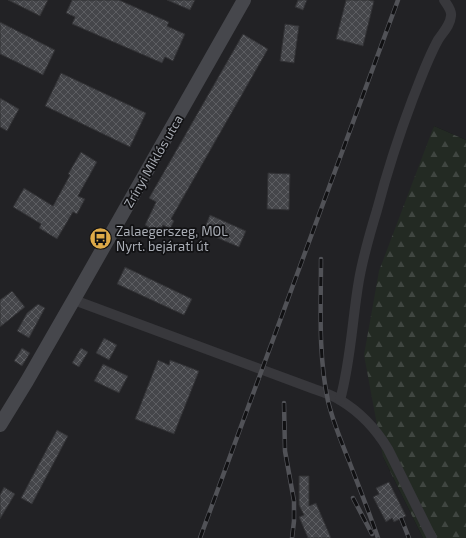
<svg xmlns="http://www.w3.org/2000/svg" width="466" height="538" font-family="'Exo 2',sans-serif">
  <defs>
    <pattern id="forest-firs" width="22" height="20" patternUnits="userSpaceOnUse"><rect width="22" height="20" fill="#232a23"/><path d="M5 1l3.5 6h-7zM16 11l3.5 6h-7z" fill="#404641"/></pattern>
    <pattern id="building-cross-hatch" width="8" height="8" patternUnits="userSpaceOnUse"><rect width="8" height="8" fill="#45464a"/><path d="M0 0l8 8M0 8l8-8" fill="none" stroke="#5d5e62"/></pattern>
  </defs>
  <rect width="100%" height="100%" fill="#161618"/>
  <path fill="#222225" d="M0 0H466V140L434 126 383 457 423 538H0Z"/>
  <path fill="url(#forest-firs)" d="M434 126 466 140V538H423L383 457 364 355 379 271Z"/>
  <g fill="url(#building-cross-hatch)" stroke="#303033">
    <path d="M8 0H48L40 16Z"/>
    <path d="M72 0H119L169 22 167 26 185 34 173 61 165 57 162 63 72 24 75 17 66 13Z"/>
    <path d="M167 0H195L190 10Z"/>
    <path d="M298 0H307L303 10 295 7Z"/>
    <path d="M346 0H368L374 1 363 46 336 39Z"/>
    <path d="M0 22 55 50 43 75 0 54Z"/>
    <path d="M285 24 299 26 294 63 280 61Z"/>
    <path d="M243 34 268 49 171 219 174 221 170 229 163 225 159 233 145 225 156 202 149 198Z"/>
    <path d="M61 73 146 113 130 147 45 106Z"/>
    <path d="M0 98 19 109 7 131 0 127Z"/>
    <path d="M81 152 97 162 78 196 85 199 77 214 73 212 57 239 39 228 41 224 13 207 24 188 53 206 70 175 68 174Z"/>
    <path d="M268 173 290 174 289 210 267 209Z"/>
    <path d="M210 215 246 231 239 247 203 232Z"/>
    <path d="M125 267 192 299 184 315 117 284Z"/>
    <path d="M12 291 25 307 0 327V300Z"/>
    <path d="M38 304 45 308 29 338 17 331 27 313Z"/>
    <path d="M104 338 117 345 109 360 96 353Z"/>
    <path d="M22 348 30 353 22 366 14 361Z"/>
    <path d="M81 348 88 352 79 367 72 363Z"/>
    <path d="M158 360 169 365 170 360 199 371 174 434 135 419Z"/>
    <path d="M103 364 128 376 119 393 94 381Z"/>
    <path d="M57 430 68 436 32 504 21 498Z"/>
    <path d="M299 476H309V506L316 503 331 538H308L299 517 304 515 299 505Z"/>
    <path d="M389 482 406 516 394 522 392 518 386 522 373 497 379 494 376 488Z"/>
    <path d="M4 487 15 494 0 519V495Z"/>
  </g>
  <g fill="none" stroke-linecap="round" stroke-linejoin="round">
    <g stroke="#38383c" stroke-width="10">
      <path d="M74 300 314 389C323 392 332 395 340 400 360 412 376 429 388 449L432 538"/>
      <path d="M340 400C351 361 352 320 359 280 363 257 370 233 377 210 387 172 399 135 413 98 421 78 428 58 438 40 443 32 450 26 451 16 452 10 447 5 444 0"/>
    </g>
    <path stroke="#46474c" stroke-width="14" d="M0 425 27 381 81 287 244 0"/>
    <defs>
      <g id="rail">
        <path d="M321 259C321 306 318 354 328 401 333 422 341 441 349 461 359 487 369 512 378 538"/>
        <path d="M284 403 285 451 294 501V521L292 538"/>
        <path d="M353 498 372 534"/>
        <path d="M401 518 409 538"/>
        <path d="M200 538 398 0"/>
      </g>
    </defs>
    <use href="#rail" stroke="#515257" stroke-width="4.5"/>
    <use href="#rail" stroke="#111113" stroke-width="3" stroke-dasharray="9" stroke-linecap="butt"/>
  </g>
  <defs>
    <symbol id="bus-disc" viewBox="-11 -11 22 22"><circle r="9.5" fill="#deaa48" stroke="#111113"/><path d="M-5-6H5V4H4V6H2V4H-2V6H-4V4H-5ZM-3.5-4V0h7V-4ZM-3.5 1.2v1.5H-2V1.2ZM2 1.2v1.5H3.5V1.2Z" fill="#111"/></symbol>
  </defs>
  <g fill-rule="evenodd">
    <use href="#bus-disc" x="88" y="226" width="25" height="25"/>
  </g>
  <g text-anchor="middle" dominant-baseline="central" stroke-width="3.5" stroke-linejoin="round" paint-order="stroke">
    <g font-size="13" fill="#aaaeb6" stroke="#111113">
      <text transform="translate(153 161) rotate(-60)">Zrínyi Miklós utca</text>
    </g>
    <g font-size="13" fill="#aaaeb6" stroke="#111113" text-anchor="start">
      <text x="116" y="231">Zalaegerszeg, MOL<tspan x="116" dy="15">Nyrt. bejárati út</tspan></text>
    </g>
  </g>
</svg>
